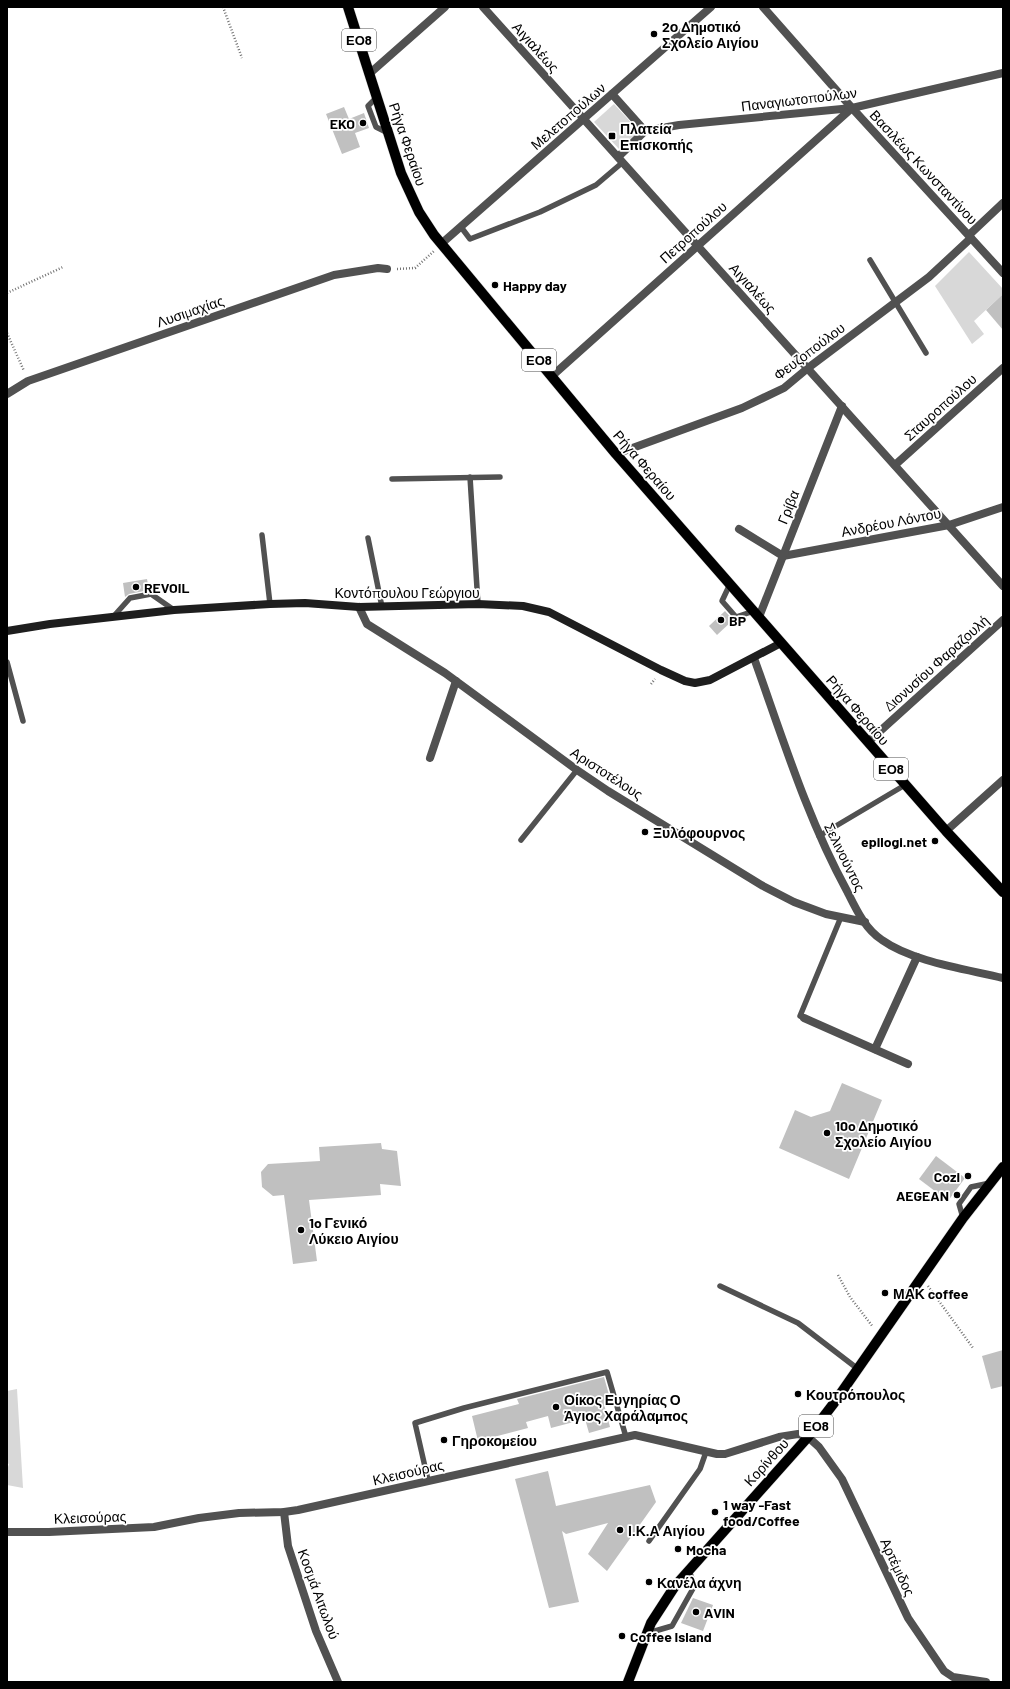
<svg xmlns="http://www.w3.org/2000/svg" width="1010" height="1689" font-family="Barlow,sans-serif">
  <rect width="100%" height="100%" fill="#fff"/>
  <g fill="#d8d8d8">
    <path d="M614 104 639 131 619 149 594 122Z"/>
    <path d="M969 252 1003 289V294L974 321 984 334 972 344 935 286Z"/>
    <path d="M17 1389 23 1488 7 1485V1470L9 1464 7 1463V1391Z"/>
  </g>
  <g fill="#c0c0c0">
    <path d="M344 107 349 119 364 113 369 128 355 133 360 147 342 154 326 114Z"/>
    <path d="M1003 294V330L986 310Z"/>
    <path d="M147 579 149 590 129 594 125 597 123 583Z"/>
    <path d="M725 611 733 620 717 635 709 626Z"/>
    <path d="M842 1083 882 1100 849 1179 779 1148 795 1110 811 1117 830 1111Z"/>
    <path d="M381 1143 382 1149 397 1151 401 1186 380 1184 381 1195 309 1200 317 1261 293 1264 284 1195 273 1196 262 1187 261 1172 268 1164 320 1161 319 1147Z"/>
    <path d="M936 1156 965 1178 948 1201 919 1179Z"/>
    <path d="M1003 1350V1386L991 1389 982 1356Z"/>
    <path d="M604 1377 611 1402 604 1404 610 1427 589 1433 585 1419 551 1428 548 1416 526 1422 528 1428 478 1441 472 1416 519 1404 517 1399Z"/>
    <path d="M548 1471 556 1506 650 1485 656 1502 607 1571 588 1554 608 1523 566 1534 562 1531 579 1602 549 1608 515 1479Z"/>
    <path d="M693 1598 713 1605 703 1631 681 1623Z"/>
  </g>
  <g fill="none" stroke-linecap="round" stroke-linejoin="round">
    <defs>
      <g id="primary">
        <path d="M348 7 401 173 419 212 434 235 616 454 946 831 1003 892"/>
        <path d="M628 1682 651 1623 675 1586 808 1437 834 1403 963 1218 1003 1167"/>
      </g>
    </defs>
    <use href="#primary" stroke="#dbdbdb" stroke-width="11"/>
    <g stroke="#737373" stroke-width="2.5" stroke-dasharray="1 2" stroke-linecap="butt">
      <path d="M223 7 242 58"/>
      <path d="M397 269 415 268 434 251"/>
      <path d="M7 293 63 267"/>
      <path d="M7 333 24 371"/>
      <path d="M651 684 655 679"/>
      <path d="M838 1275 850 1297 873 1327"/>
      <path d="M928 1286 973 1348"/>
    </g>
    <g stroke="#515151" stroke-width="5.5">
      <path d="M377 97 368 106 376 127 388 133"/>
      <path d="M461 227 470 239 540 212 596 185 623 162"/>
      <path d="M870 260 926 353"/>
      <path d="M470 477 478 604"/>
      <path d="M392 479 500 477"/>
      <path d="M262 535 270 604"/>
      <path d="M368 538 382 607"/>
      <path d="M730 584 722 601 736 617 754 611"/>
      <path d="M113 617 130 598 151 594 174 610"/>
      <path d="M7 662 23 721"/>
      <path d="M819 836 905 785"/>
      <path d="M521 840 577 770"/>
      <path d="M804 1018 800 1016 841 917"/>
      <path d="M963 1218 959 1204 971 1187 990 1183"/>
      <path d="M720 1286 798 1323 858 1369"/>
      <path d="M428 1480 415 1423 464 1408 607 1372 626 1437"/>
      <path d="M649 1541 700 1469 706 1452"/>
      <path d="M648 1633 672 1626 695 1585 689 1571"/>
    </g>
    <g stroke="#515151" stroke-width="8">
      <path d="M369 74 445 7"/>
      <path d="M612 94 645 131 679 125 852 108"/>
      <path d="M618 157 645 131"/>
      <path d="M969 235 1003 203"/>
      <path d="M441 244 711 7"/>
      <path d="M552 376 852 108"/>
      <path d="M7 394 28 381 334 275 378 268 387 269"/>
      <path d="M616 454 742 408 784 388 808 368 929 277 971 238"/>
      <path d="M895 465 1003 368"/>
      <path d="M739 529 783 556 949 525 1003 507"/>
      <path d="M359 607 367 624 445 673 577 770 608 791 763 886 794 902 826 914 865 922"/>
      <path d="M759 617 842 406"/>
      <path d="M754 658C782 736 807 818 847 891 856 909 865 929 882 940 913 962 966 969 1003 978"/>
      <path d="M868 742 1003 620"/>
      <path d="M430 758 456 681"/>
      <path d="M804 1018 908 1064"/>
      <path d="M875 1049 917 957"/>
      <path d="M284 1512 288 1546 316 1631 338 1682"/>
      <path d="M7 1532H49L154 1527 199 1518 239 1513 284 1512 298 1510 635 1435 717 1454H725L779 1437 798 1434 808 1437 819 1447 842 1479 908 1618 944 1671 953 1677 986 1682"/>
    </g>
    <g stroke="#515151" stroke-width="8">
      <path d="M483 7 1003 586"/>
      <path d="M763 7 852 108 1003 273"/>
      <path d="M852 108 1003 73"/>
      <path d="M946 831 1003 780"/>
    </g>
    <path stroke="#1e1e1e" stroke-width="8" d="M7 631 50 624 174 610 270 604 305 603 359 607 478 604 523 606 549 612 661 670 685 681 695 683 710 680 781 643"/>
    <use href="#primary" stroke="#000" stroke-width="10"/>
  </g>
  <g fill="#000" stroke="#fff" stroke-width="1.5">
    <circle cx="654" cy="34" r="4"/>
    <circle cx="363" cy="123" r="4"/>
    <rect x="608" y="132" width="8" height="8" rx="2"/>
    <circle cx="495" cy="285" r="4"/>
    <circle cx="136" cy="587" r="4"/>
    <circle cx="721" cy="620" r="4"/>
    <circle cx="645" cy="832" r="4"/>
    <circle cx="935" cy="841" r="4"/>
    <circle cx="827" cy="1133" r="4"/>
    <circle cx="968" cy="1176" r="4"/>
    <circle cx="957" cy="1195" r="4"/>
    <circle cx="301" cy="1230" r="4"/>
    <circle cx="885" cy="1293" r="4"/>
    <circle cx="798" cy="1394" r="4"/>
    <circle cx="556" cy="1407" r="4"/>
    <circle cx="444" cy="1440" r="4"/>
    <circle cx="715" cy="1512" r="4"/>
    <circle cx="620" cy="1530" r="4"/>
    <circle cx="678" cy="1549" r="4"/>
    <circle cx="649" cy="1582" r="4"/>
    <circle cx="696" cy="1612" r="4"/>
    <circle cx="622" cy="1636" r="4"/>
  </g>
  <g text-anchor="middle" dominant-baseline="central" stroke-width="3.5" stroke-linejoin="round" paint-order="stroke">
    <g fill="#fff" stroke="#4c4c4c" stroke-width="1">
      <rect x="342" y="29" width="34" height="22" rx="3"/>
      <rect x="522" y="349" width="34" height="22" rx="3"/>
      <rect x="874" y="758" width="34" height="22" rx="3"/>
      <rect x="799" y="1415" width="34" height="22" rx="3"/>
    </g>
    <g font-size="13" font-weight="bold" fill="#000">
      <text x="359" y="40">ΕΟ8</text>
      <text x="539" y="360">ΕΟ8</text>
      <text x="891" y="769">ΕΟ8</text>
      <text x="816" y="1426">ΕΟ8</text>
    </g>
    <g font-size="14" font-weight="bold" fill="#000" stroke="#fff" text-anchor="start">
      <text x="662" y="26">2ο Δημοτικό<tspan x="662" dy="16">Σχολείο Αιγίου</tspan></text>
      <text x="355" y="123" text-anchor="end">EKO</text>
      <text x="620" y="128">Πλατεία<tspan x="620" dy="16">Επισκοπής</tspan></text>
      <text x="503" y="285">Happy day</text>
      <text x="144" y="587">REVOIL</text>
      <text x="729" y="620">BP</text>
      <text x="653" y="832">Ξυλόφουρνος</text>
      <text x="927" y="841" text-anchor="end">epilogi.net</text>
      <text x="835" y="1125">10o Δημοτικό<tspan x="835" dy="16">Σχολείο Αιγίου</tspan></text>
      <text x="960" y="1176" text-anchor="end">Cozi</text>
      <text x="949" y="1195" text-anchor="end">AEGEAN</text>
      <text x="309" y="1222">1o Γενικό<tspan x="309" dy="16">Λύκειο Αιγίου</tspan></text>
      <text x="893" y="1293">ΜΑΚ coffee</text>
      <text x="806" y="1394">Κουτρόπουλος</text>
      <text x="564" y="1399">Οίκος Ευγηρίας Ο<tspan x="564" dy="16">Άγιος Χαράλαμπος</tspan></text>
      <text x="452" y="1440">Γηροκομείου</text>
      <text x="723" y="1504">1 way -Fast<tspan x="723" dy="16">food/Coffee</tspan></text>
      <text x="628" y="1530">Ι.Κ.Α Αιγίου</text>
      <text x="686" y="1549">Mocha</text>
      <text x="657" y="1582">Κανέλα άχνη</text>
      <text x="704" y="1612">AVIN</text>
      <text x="630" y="1636">Coffee Island</text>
    </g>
    <g font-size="14" fill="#000" stroke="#fff">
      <text transform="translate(536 47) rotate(48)">Αιγιαλέως</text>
      <text transform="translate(799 99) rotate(-7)">Παναγιωτοπούλων</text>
      <text transform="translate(568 116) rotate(-41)">Μελετοπούλων</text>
      <text transform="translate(408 144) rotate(71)">Ρήγα Φεραίου</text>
      <text transform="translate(924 167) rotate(47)">Βασιλέως Κωνσταντίνου</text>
      <text transform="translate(693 232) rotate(-42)">Πετροπούλου</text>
      <text transform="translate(753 288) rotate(48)">Αιγιαλέως</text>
      <text transform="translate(190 311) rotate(-19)">Λυσιμαχίας</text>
      <text transform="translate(809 351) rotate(-37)">Φευζοπούλου</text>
      <text transform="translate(940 407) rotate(-42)">Σταυροπούλου</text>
      <text transform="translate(645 465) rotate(49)">Ρήγα Φεραίου</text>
      <text transform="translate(788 507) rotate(-68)">Γρίβα</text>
      <text transform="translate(891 522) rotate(-11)">Ανδρέου Λόντου</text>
      <text x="407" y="592">Κοντόπουλου Γεώργιου</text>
      <text transform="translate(936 663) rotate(-42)">Διονυσίου Φαραζουλή</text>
      <text transform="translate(858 710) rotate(49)">Ρήγα Φεραίου</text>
      <text transform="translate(607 773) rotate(33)">Αριστοτέλους</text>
      <text transform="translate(845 857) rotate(64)">Σελινούντος</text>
      <text transform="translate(766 1462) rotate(-48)">Κορίνθου</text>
      <text transform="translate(408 1472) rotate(-13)">Κλεισούρας</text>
      <text transform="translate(90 1517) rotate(-2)">Κλεισούρας</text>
      <text transform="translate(898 1567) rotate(65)">Αρτέμιδος</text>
      <text transform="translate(319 1594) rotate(70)">Κοσμά Αιτωλού</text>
    </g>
  </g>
  <rect width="1010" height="1689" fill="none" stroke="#000000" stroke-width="16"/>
</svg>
